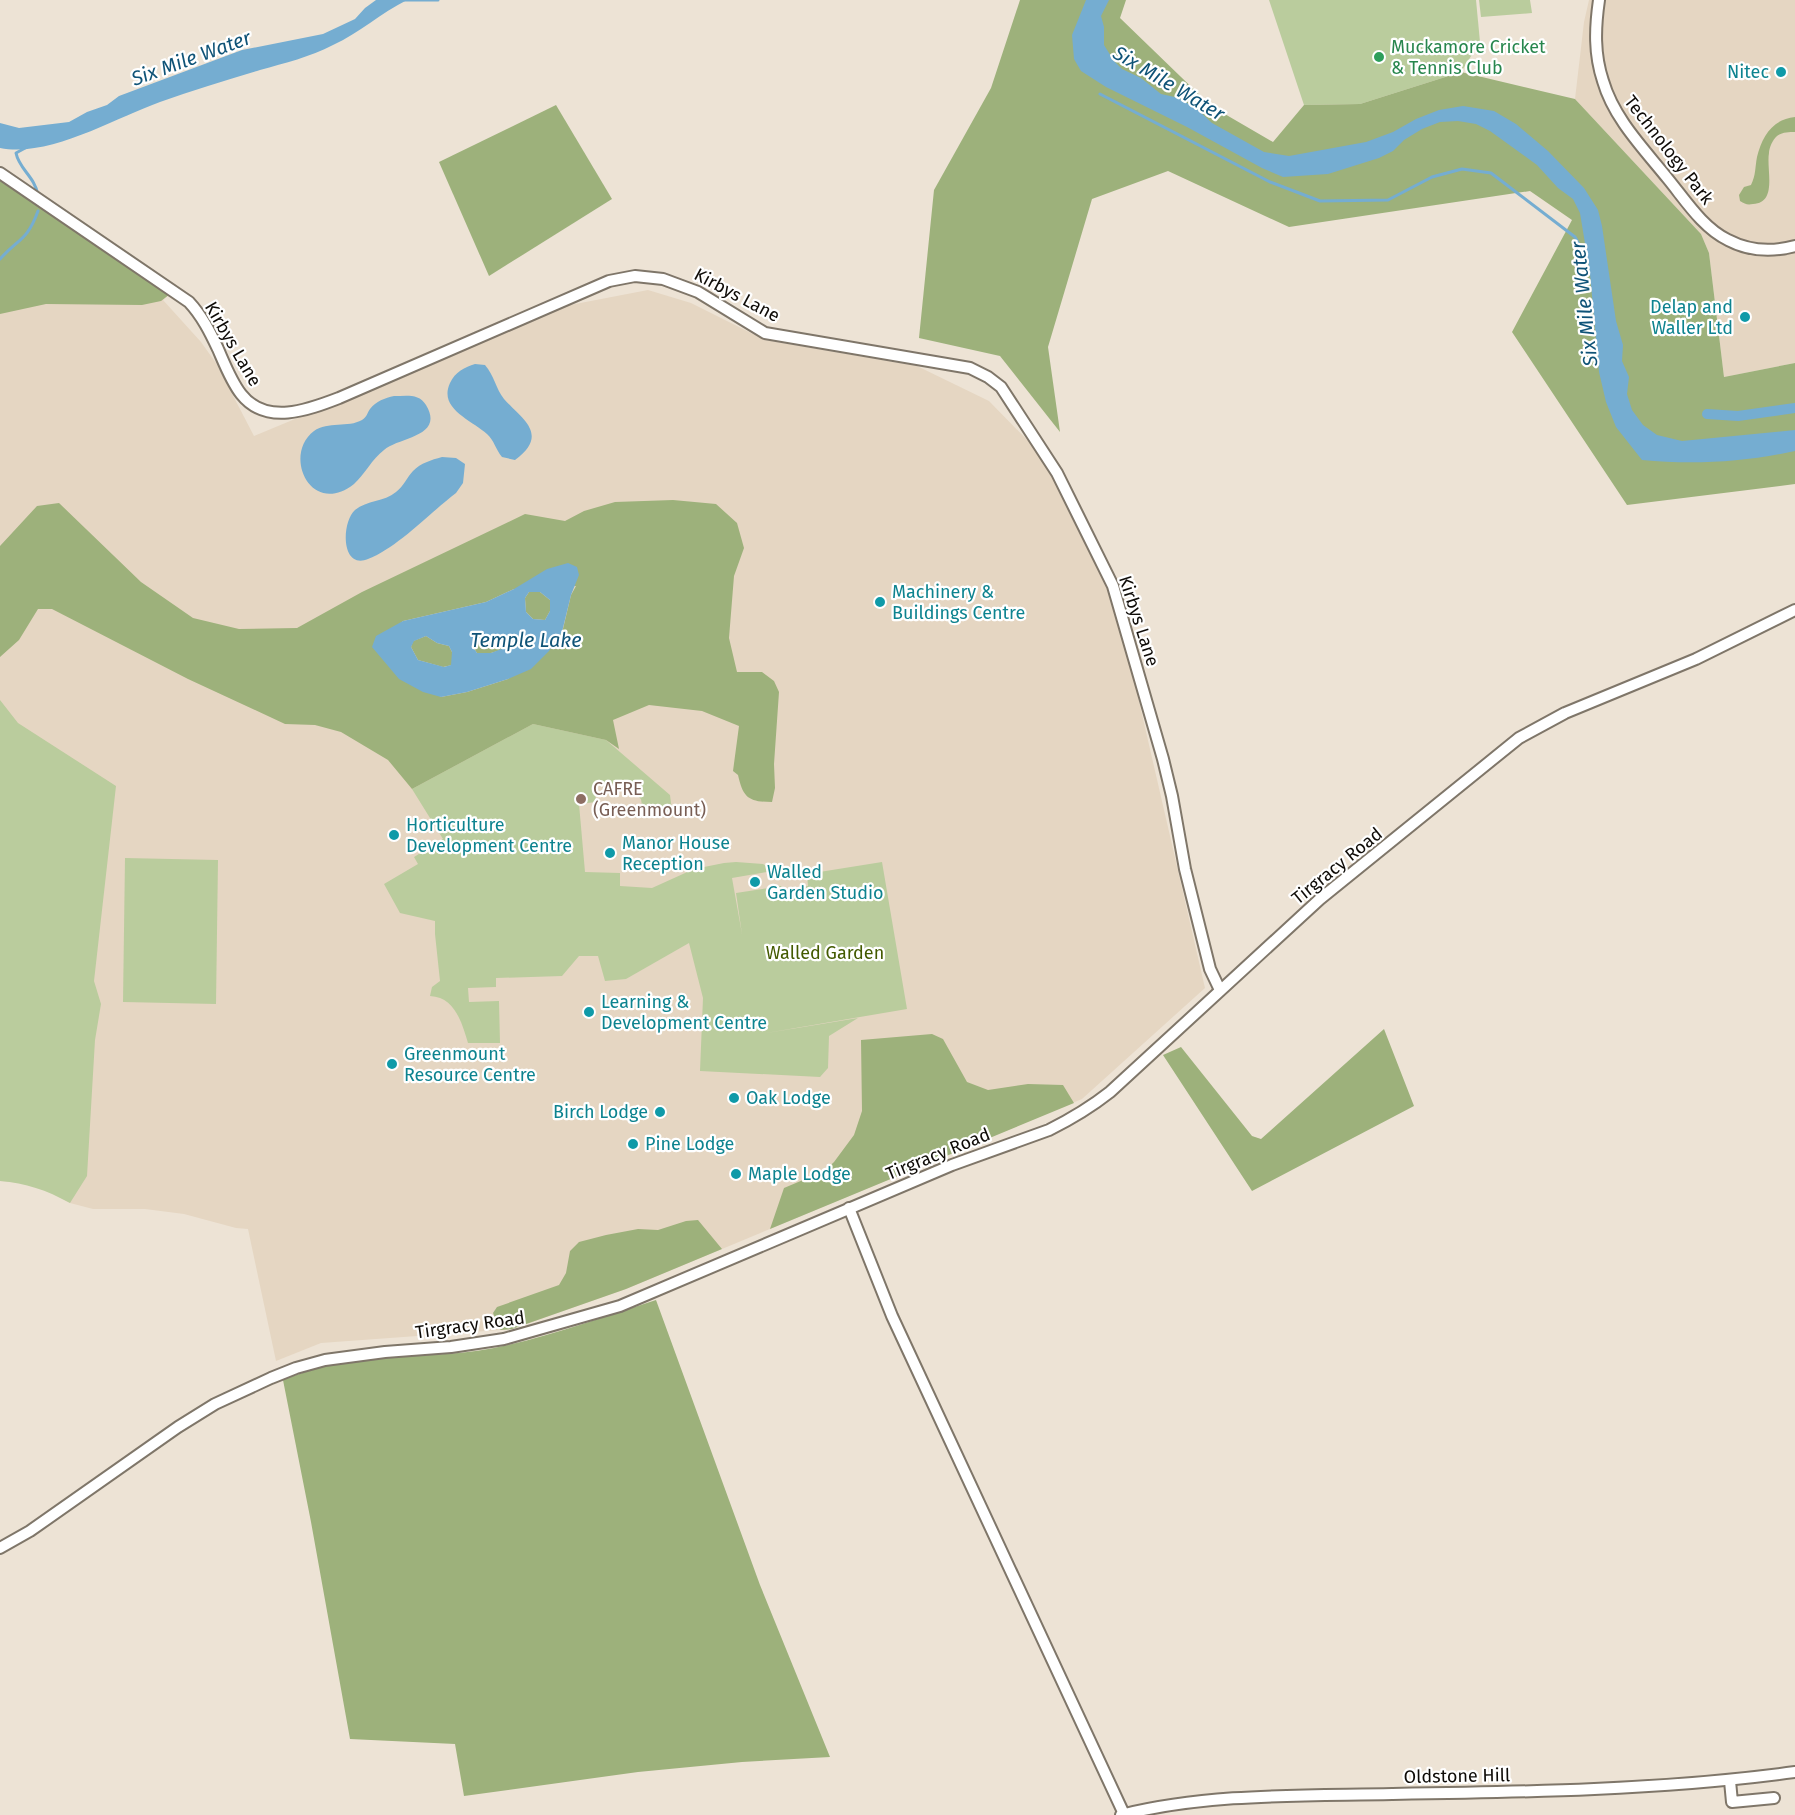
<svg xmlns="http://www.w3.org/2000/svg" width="1795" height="1815" font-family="'Fira Sans',sans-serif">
  <rect width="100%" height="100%" fill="#ede3d5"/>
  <g fill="#e5d6c2">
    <path d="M1589 0H1795V363L1724 377 1709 253 1701 234 1575 99 1584 22Z"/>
    <path d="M0 181 170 294 163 300 201 342 216 363 254 436 570 305 648 290 691 303 765 340 917 366 989 401 1034 447 1055 483 1118 610 1205 988 1082 1099 626 1289 512 1329 321 1343 276 1361 248 1229 236 1228 184 1214 145 1209H93L70 1203 46 1190 23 1183 0 1181Z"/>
  </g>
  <g fill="#bacc9d">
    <path d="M1269 0H1476L1480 42 1461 72 1360 104 1304 105Z"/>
    <path d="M1479 0H1530L1532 13 1481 17Z"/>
    <path d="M0 700 18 723 116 786 94 981 101 1004 95 1040 87 1176 70 1203C46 1190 26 1183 0 1181Z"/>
    <path d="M533 724 606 740 670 795 672 811 643 812 641 799C627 787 614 781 595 783L596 802 579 804 585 872 620 873V886L652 888 694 869 724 863 736 862 763 864 766 866 767 872 732 878 742 934 736 893 781 886 782 890 808 886 807 874 882 862 907 1009 760 1034 858 1018 829 1036 828 1068 820 1077 700 1071 703 998 689 943 626 979 605 981 598 956H579L562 976 496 978V987L468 988 469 1002 499 1001 500 1043H468C462 1023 455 997 430 996L432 987 440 981 435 934V921L400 913 384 884 418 864 414 857 443 839 412 789Z"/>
    <path d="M125 858 218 860 216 1004 123 1002Z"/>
  </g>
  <g fill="#9db17b" fill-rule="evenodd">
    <path d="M1020 0H1126L1120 18 1211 106 1273 142 1304 105 1360 104 1461 72 1575 99 1701 234 1709 253 1724 377 1795 363V484L1627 505 1512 332 1572 220 1530 191 1289 227 1168 171 1092 199 1048 347 1060 432 1000 356 919 338 934 190 991 88Z"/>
    <path d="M556 105 612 199 489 276 439 162Z"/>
    <path d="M1795 117V132C1789 132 1782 132 1777 136 1773 139 1769 148 1769 153 1766 169 1778 203 1753 204 1747 205 1745 204 1740 201L1739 195 1744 187 1751 185C1756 175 1755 167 1757 157 1762 136 1773 119 1795 117Z"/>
    <path d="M0 181 170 294 161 301 142 305 46 304 0 314Z"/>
    <path d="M673 500 716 504 737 523 744 548 734 576 729 638 737 672H762L774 681 779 692 774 764 775 788 772 802C749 802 743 798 738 775L733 771 739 726 702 711 649 705 613 720 619 749 606 740 533 724 412 789 388 760 341 732 315 725 285 724 188 679 52 609H38L19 640 0 657V546L37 506 59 503 141 582 193 618 239 629 297 628 362 592 525 514 565 521 584 511 615 502ZM576 586 571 595 562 633 508 679 467 692 441 697 386 661 373 647 403 621 486 602 514 589Z"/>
    <path d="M536 591 540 592 550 600V611L545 620 533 619 526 612 525 598 529 592Z"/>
    <path d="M484 635 502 640 504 649 491 653H477L473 647V640L478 636Z"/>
    <path d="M426 636 437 643 449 646 452 652V665L443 667 418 660 411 647 413 641Z"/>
    <path d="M1384 1029 1414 1106 1252 1191 1163 1055 1181 1047 1252 1136 1261 1139Z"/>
    <path d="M932 1034 943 1039 967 1082 988 1090 1028 1084 1063 1085 1074 1103 770 1229 784 1188 803 1180 816 1179 834 1162 854 1135 862 1111 861 1040Z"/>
    <path d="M698 1220 722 1249 626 1289 512 1329 500 1330 493 1313 497 1307 559 1285 566 1273 570 1251 579 1242 606 1235 638 1229 658 1230 686 1221Z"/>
    <path d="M656 1300 760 1585 830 1757 742 1762 638 1772 464 1796 455 1744 350 1739 311 1522 283 1380C309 1370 334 1362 362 1359 406 1354 451 1357 494 1348 549 1337 603 1317 656 1300Z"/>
  </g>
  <g fill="#75add1" fill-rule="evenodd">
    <path d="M376 0H407C381 13 359 33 333 45 310 57 285 63 260 70 227 80 193 90 160 102 115 118 49 158 0 148V123L19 128 69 122 87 112 107 105 119 96 242 50 323 34 355 19 365 8Z"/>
    <path d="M1086 0H1109L1101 16 1104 27V45L1114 61 1122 69 1141 78 1161 94 1179 98 1197 109 1212 123 1264 152 1289 156 1366 142 1393 132 1416 119 1439 110 1463 106 1494 111 1516 124 1548 151 1584 188 1598 210 1602 226 1616 321 1623 345 1622 361 1629 377 1627 394 1632 410 1643 425 1657 435 1682 441 1795 430V451C1745 462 1694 465 1642 460L1616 427 1606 402 1599 372 1590 274 1580 213 1573 199 1558 188 1537 165 1490 131 1476 124 1458 121 1440 122 1422 129 1404 140 1393 151 1379 158 1328 174 1283 177 1262 168 1187 127 1106 87 1081 71 1074 59 1072 35Z"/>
    <path d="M475 364 485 365C494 375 496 389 504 399 522 419 550 434 515 460L502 457C496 450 494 440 487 434 472 420 438 409 450 383 455 372 465 367 475 364Z"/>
    <path d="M394 396C406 396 419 393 426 405 445 437 399 437 384 450 372 459 365 474 354 484 311 518 282 455 314 431 328 421 348 428 362 420 367 417 367 413 370 409 376 401 385 398 394 396Z"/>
    <path d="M442 457 456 458 465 464 463 483 456 493C431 512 397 548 368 559 341 570 341 523 355 510 367 500 384 502 396 492 404 486 407 477 413 471 421 463 431 460 442 457Z"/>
    <path d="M568 563 577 567 579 575 571 595 562 632 549 651 531 669 508 679 467 692 441 697 423 692 399 679 372 647 376 636 403 621 486 602 514 589 547 569ZM529 592H540L550 600V611L545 620 533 619 526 612 525 598ZM484 635 502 640 504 643V648L491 653H477L473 647V640L478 636ZM426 636 437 643 449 646 452 652 451 665 444 667 418 660 411 647 414 641Z"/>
  </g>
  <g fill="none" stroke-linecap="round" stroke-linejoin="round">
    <g stroke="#75add1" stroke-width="3">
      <path d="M404 0H438"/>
      <path d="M1100 94 1270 182 1320 201 1388 200 1432 177 1462 169 1491 173 1575 237 1588 260"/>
      <path d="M27 147 16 153C19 169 35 177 38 195"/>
      <path d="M0 259C19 238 27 241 38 211"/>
    </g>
    <path stroke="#75add1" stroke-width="10" d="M1707 414 1738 416 1795 408"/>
    <defs>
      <g id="minor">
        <path d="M1599 0C1595 28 1594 54 1603 81 1614 119 1644 149 1668 179 1686 201 1703 228 1728 240 1749 251 1773 252 1795 246"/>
        <path d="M0 173 189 302C202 316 210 332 218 349 225 365 231 381 241 394 266 426 308 410 339 398L609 281 635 276 663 279 698 292 765 333 970 368 988 377 1001 387 1057 473 1113 586 1163 759 1172 796 1185 869 1210 969 1220 990"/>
        <path d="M849 1208 892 1316 1124 1814"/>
        <path d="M0 1548 30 1531 178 1427 215 1404 271 1378 296 1368 325 1360 385 1352 451 1347 504 1339 620 1306 952 1165 1049 1130C1071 1119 1091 1107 1110 1092L1320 899 1519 738 1565 713 1696 659 1795 610"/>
        <path d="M1730 1781 1732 1802 1774 1798"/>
        <path d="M1121 1815C1209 1793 1302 1796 1392 1794 1526 1792 1662 1790 1795 1772"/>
      </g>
    </defs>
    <use href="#minor" stroke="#7f7669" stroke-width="14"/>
    <use href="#minor" stroke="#fff" stroke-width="10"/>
  </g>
  <circle fill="#2e9e5b" stroke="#fff" stroke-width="2" cx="1379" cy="57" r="6"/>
  <g fill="#0f9aa8" stroke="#fff" stroke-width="2">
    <circle cx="1781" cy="72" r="6"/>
    <circle cx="1745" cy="317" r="6"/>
    <circle cx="880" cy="602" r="6"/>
    <circle cx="394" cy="835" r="6"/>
    <circle cx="610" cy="853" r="6"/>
    <circle cx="755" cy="882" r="6"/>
    <circle cx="589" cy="1012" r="6"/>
    <circle cx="392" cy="1064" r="6"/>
    <circle cx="734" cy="1098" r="6"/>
    <circle cx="660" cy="1112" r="6"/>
    <circle cx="633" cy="1144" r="6"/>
    <circle cx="736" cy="1174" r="6"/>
  </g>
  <circle fill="#8d6e63" stroke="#fff" stroke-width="2" cx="581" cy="799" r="6"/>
  <g text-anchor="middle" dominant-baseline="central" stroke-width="4.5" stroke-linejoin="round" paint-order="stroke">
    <g font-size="18" fill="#27864d" stroke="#fff" text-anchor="start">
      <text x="1391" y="47">Muckamore Cricket<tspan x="1391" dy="21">&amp; Tennis Club</tspan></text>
    </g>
    <g font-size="18" fill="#0d838f" stroke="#fff" text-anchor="start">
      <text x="1769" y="72" text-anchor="end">Nitec</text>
      <text x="1733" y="307" text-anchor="end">Delap and<tspan x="1733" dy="21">Waller Ltd</tspan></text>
      <text x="892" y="592">Machinery &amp;<tspan x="892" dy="21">Buildings Centre</tspan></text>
      <text x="406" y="825">Horticulture<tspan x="406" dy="21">Development Centre</tspan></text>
      <text x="622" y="843">Manor House<tspan x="622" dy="21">Reception</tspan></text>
      <text x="767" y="872">Walled<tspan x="767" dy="21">Garden Studio</tspan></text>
      <text x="601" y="1002">Learning &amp;<tspan x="601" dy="21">Development Centre</tspan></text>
      <text x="404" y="1054">Greenmount<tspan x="404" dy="21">Resource Centre</tspan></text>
      <text x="746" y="1098">Oak Lodge</text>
      <text x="648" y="1112" text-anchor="end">Birch Lodge</text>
      <text x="645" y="1144">Pine Lodge</text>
      <text x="748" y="1174">Maple Lodge</text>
    </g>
    <g font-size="18" fill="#0e0b07" stroke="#fff">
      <text transform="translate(1669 150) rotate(52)">Technology Park</text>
      <text transform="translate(737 295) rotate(28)">Kirbys Lane</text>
      <text transform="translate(233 344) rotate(60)">Kirbys Lane</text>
      <text transform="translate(1139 621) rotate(72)">Kirbys Lane</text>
      <text transform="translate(1337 866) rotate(-39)">Tirgracy Road</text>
      <text transform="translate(938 1154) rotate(-22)">Tirgracy Road</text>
      <text transform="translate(470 1325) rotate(-8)">Tirgracy Road</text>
      <text transform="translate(1457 1776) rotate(-1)">Oldstone Hill</text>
    </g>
    <g font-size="18" fill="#785e54" stroke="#fff" text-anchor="start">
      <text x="593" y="789">CAFRE<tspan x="593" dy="21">(Greenmount)</tspan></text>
    </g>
    <g font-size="18" fill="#435a00" stroke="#fff">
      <text x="825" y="953">Walled Garden</text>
    </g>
    <g font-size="20" font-style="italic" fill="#0f5377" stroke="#fff">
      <text transform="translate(191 58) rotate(-20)">Six Mile Water</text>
      <text transform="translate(1169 83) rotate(31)">Six Mile Water</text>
      <text transform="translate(1584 304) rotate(-96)">Six Mile Water</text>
      <text x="526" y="640">Temple Lake</text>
    </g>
  </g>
</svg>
